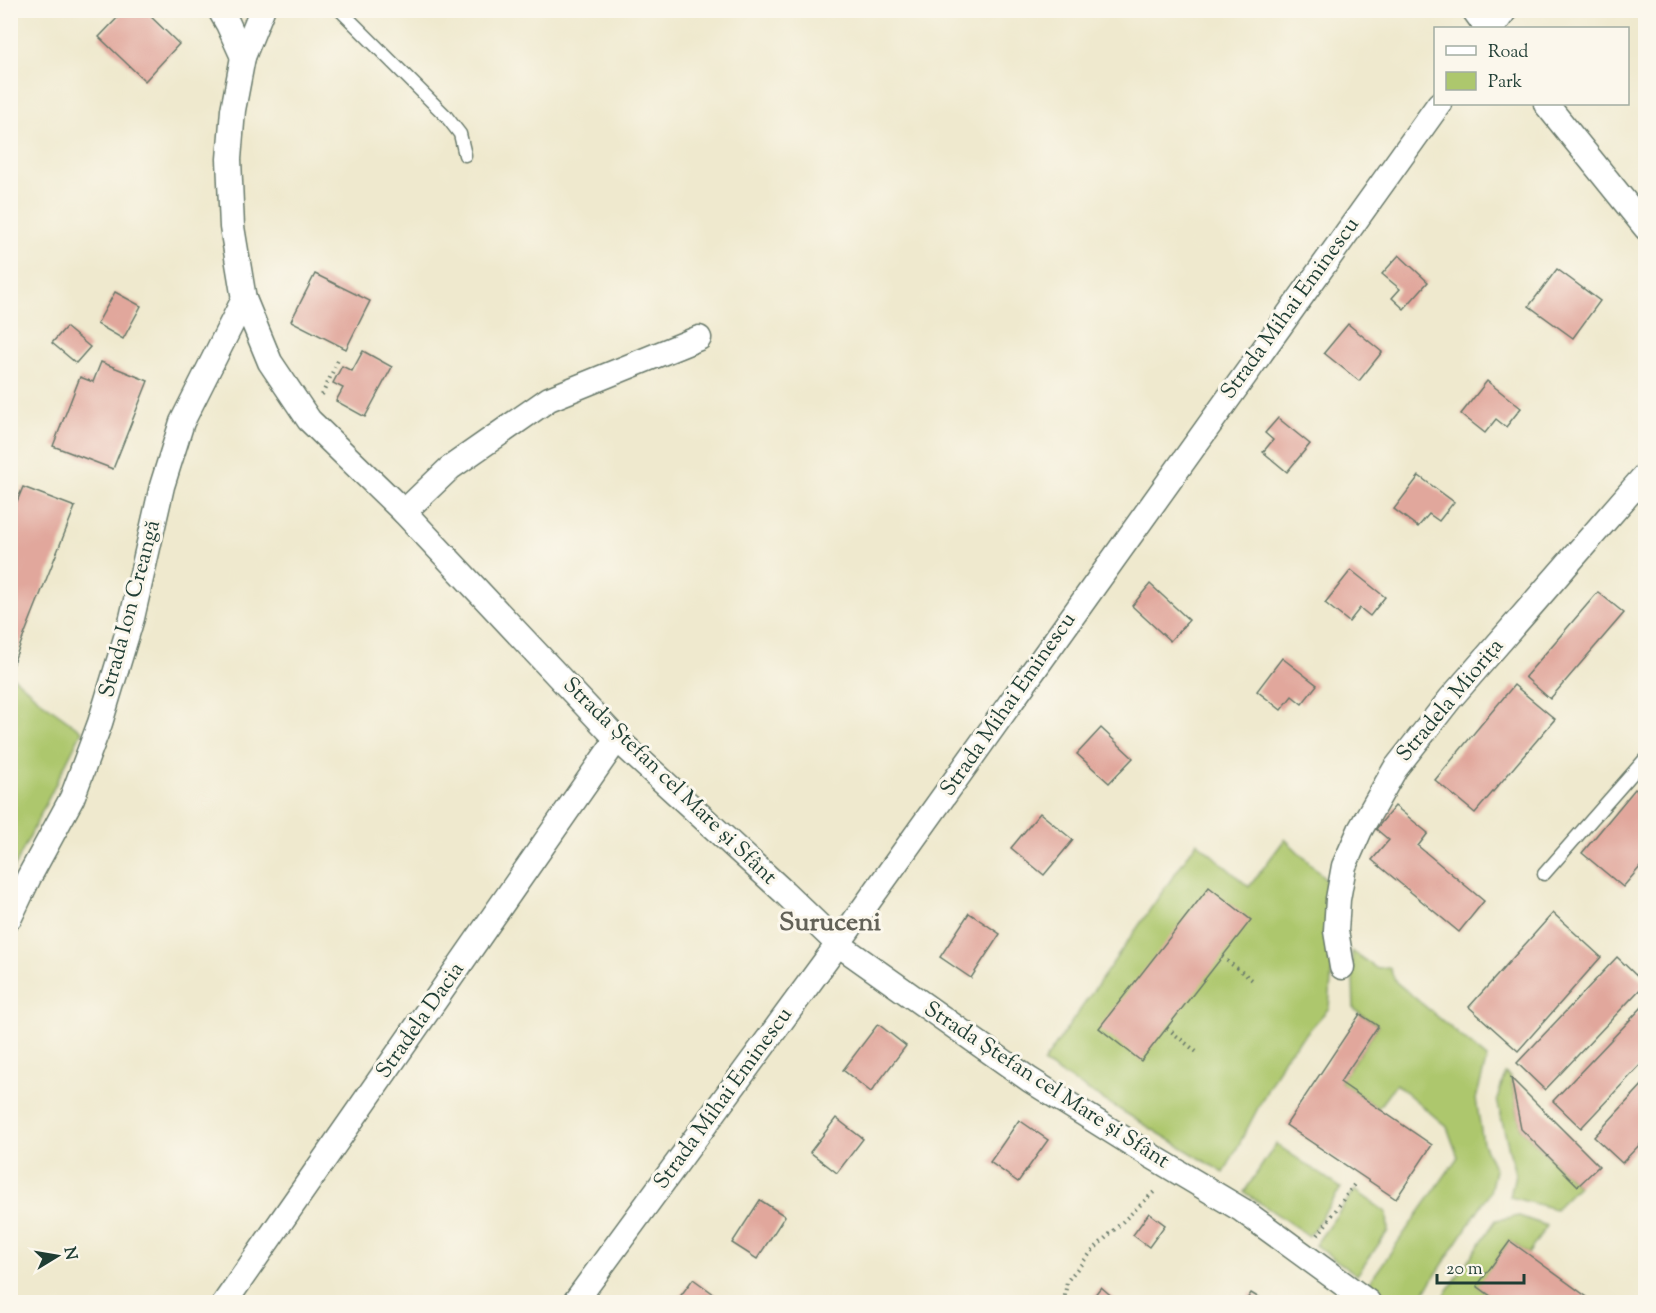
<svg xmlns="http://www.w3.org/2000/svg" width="1656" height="1313" font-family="'Sorts Mill Goudy',serif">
  <rect width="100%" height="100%" fill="#fbf7ec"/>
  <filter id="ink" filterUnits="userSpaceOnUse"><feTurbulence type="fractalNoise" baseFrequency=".0167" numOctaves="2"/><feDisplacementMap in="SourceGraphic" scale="12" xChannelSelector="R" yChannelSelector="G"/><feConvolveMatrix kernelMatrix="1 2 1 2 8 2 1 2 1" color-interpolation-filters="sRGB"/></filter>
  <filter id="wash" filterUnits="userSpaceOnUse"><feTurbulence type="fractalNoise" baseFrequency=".008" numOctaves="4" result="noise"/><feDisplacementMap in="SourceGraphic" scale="24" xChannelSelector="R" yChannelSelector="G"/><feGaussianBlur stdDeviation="1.35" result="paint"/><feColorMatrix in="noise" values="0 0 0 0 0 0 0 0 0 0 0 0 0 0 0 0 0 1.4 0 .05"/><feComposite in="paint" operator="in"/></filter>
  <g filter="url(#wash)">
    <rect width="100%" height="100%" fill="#efe9ce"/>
    <g fill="#adc76d" stroke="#668250" stroke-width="1.5">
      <path d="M11 675 41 701 82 731 11 874Z"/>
      <path d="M1285 839 1326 879 1332 966 1329 1008 1284 1058 1224 1173 1043 1063 1197 842 1249 887Z"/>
      <path d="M1352 951 1376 968 1389 967 1396 982 1487 1058 1476 1099 1483 1143 1495 1170 1490 1192 1418 1302H1395L1369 1283 1458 1157 1447 1127 1396 1084 1378 1108 1340 1082 1378 1026 1354 1009Z"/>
      <path d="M1505 1073 1511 1078 1521 1129 1578 1186 1555 1209 1510 1197 1515 1174 1497 1100Z"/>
      <path d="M1276 1144 1341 1188 1309 1236 1244 1192Z"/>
      <path d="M1355 1190 1387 1213 1388 1231 1357 1275 1315 1245Z"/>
      <path d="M1519 1216 1547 1226 1528 1254 1510 1241 1478 1286 1499 1302H1440L1496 1220Z"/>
    </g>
    <g id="blocks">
      <g fill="#e1a79c">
        <path d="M125 10H144L179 44 145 81 99 37Z"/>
        <path d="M1399 255 1428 282 1404 309 1392 298 1400 289 1382 274Z"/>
        <path d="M1557 269 1600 301 1573 338 1529 306Z"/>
        <path d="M315 274 370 301 346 349 291 321Z"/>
        <path d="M115 292 141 306 123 339 97 324Z"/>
        <path d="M1348 324 1382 352 1359 381 1324 353Z"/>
        <path d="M66 327 90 347 76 363 52 343Z"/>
        <path d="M363 351 392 367 365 417 336 401 343 388 333 383 342 366 352 371Z"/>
        <path d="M101 362 148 381 113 469 53 446 80 377 93 382Z"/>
        <path d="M1487 381 1521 408 1506 427 1496 419 1485 433 1461 414Z"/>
        <path d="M1278 418 1310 444 1287 472 1263 452 1273 440 1265 433Z"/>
        <path d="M1419 476 1454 502 1439 521 1429 514 1418 527 1394 509Z"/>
        <path d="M23 487 75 507 11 668 10 518Z"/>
        <path d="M1351 570 1385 597 1370 616 1360 608 1349 622 1325 603Z"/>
        <path d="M1150 584 1189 620 1170 641 1132 606Z"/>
        <path d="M1598 592 1624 613 1550 699 1525 677Z"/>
        <path d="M1282 658 1317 685 1302 704 1292 696 1281 710 1257 691Z"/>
        <path d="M1514 685 1555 719 1475 813 1435 780Z"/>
        <path d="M1101 728 1133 758 1109 783 1077 754Z"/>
        <path d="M1635 789 1646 797V807L1639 815 1646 820V860L1623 887 1582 853Z"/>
        <path d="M1395 806 1428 833 1418 846 1484 901 1459 932 1372 860 1389 840 1376 829Z"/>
        <path d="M1040 813 1073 840 1044 875 1011 848Z"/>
        <path d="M1209 887 1251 920 1141 1061 1099 1028Z"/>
        <path d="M969 913 1000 934 971 978 940 957Z"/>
        <path d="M1553 913 1601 957 1518 1051 1469 1007Z"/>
        <path d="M1617 957 1645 984 1545 1090 1517 1063Z"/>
        <path d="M1646 1003V1059L1581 1128 1553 1101Z"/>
        <path d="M1360 1014 1378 1026 1340 1082 1432 1145 1396 1199 1286 1125Z"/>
        <path d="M878 1024 906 1046 871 1092 843 1070Z"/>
        <path d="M1511 1078 1599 1166 1578 1186 1521 1129Z"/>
        <path d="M1646 1081V1138L1622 1163 1594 1137Z"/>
        <path d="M836 1118 863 1139 837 1173 810 1152Z"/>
        <path d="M1019 1120 1048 1140 1018 1182 990 1162Z"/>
        <path d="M760 1200 785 1216 757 1259 732 1243Z"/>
        <path d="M1149 1213 1165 1225 1149 1247 1133 1235Z"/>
        <path d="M1510 1241 1528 1254 1594 1302H1499L1477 1286Z"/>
        <path d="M693 1279 725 1302H676Z"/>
        <path d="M1101 1287 1115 1299 1112 1302H1092L1090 1301Z"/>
        <path d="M1251 1293 1266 1302H1245Z"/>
      </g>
    </g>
  </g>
  <g filter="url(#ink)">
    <use href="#blocks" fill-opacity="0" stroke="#68796a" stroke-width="1.5"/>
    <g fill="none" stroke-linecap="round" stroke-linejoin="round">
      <defs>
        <g id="service">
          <path d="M340 10 446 116 460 134 465 155"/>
          <path d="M1544 874 1646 758"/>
        </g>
        <g id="minor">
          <path d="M220 10 228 24 243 57"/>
          <path d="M262 10 243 57 233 110 229 159 232 227 244 299 270 362 309 420 404 512 617 739 784 892 838 944 1030 1080 1153 1157 1242 1210 1368 1302"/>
          <path d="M1474 10 1487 28"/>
          <path d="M1492 28 1505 10"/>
          <path d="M1546 104 1646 228"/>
          <path d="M404 512 450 468 549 399 699 338"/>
          <path d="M10 917 29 877 72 798 100 723 132 618 162 486 182 422 244 299"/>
          <path d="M1342 967 1336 931 1338 899 1344 866 1360 830 1395 769 1450 699 1646 474"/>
          <path d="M225 1302 617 739"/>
          <path d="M575 1302 838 944 1439 104"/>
        </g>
      </defs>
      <use href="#service" stroke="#68796a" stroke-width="15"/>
      <use href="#minor" stroke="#68796a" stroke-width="27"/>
      <g stroke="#68796a" stroke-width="4" stroke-dasharray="1.5 4.5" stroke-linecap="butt">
        <path d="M322 395 339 358"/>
        <path d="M1222 957 1255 982"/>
        <path d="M1167 1028 1199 1054"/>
        <path d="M1318 1235 1356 1182"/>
        <path d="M1064 1302 1067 1281 1094 1249 1156 1190"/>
      </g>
      <use href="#service" stroke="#fff" stroke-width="12"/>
      <use href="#minor" stroke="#fff" stroke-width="24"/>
    </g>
  </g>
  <g text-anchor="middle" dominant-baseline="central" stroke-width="6" stroke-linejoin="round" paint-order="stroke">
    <g font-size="22" fill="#1f3d34" stroke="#fbf7ec">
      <text transform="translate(1291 309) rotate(-54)">Strada Mihai Eminescu</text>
      <text transform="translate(131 609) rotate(-75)">Strada Ion Creangă</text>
      <text transform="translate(1451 701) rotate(-50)">Stradela Miorița</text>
      <text transform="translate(1009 705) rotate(-55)">Strada Mihai Eminescu</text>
      <text transform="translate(669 782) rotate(44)">Strada Ștefan cel Mare și Sfânt</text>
      <text transform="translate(421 1021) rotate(-55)">Stradela Dacia</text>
      <text transform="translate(1046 1086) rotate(33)">Strada Ștefan cel Mare și Sfânt</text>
      <text transform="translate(724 1099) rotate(-54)">Strada Mihai Eminescu</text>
    </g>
    <g font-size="26" font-weight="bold" fill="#636258" stroke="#fbf7ec">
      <text x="830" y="923">Suruceni</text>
    </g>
  </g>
  <rect width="1656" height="1313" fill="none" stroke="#fbf7ec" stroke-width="36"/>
  <rect x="1434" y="27" width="195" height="78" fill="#fbf7ec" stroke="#a3ada2" stroke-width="1.5"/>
  <rect x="1446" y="46" width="30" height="9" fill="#ffffff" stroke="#a3ada2" stroke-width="1.5"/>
  <text x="1488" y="57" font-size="18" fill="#1f3d34">Road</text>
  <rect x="1446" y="72" width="30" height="18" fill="#adc76d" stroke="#a3ada2" stroke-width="1.5"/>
  <text x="1488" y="87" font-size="18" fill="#1f3d34">Park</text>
  <g transform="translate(57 1256) rotate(79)" stroke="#fbf7ec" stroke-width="4.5" paint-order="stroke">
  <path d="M0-4.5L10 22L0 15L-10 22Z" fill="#1f3d34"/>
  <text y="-9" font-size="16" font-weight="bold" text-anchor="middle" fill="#1f3d34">N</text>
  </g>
  <path d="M1437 1274v9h87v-9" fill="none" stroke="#1f3d34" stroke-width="3"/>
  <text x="1446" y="1274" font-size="18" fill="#1f3d34" stroke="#fbf7ec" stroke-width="4.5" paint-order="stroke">20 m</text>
</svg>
